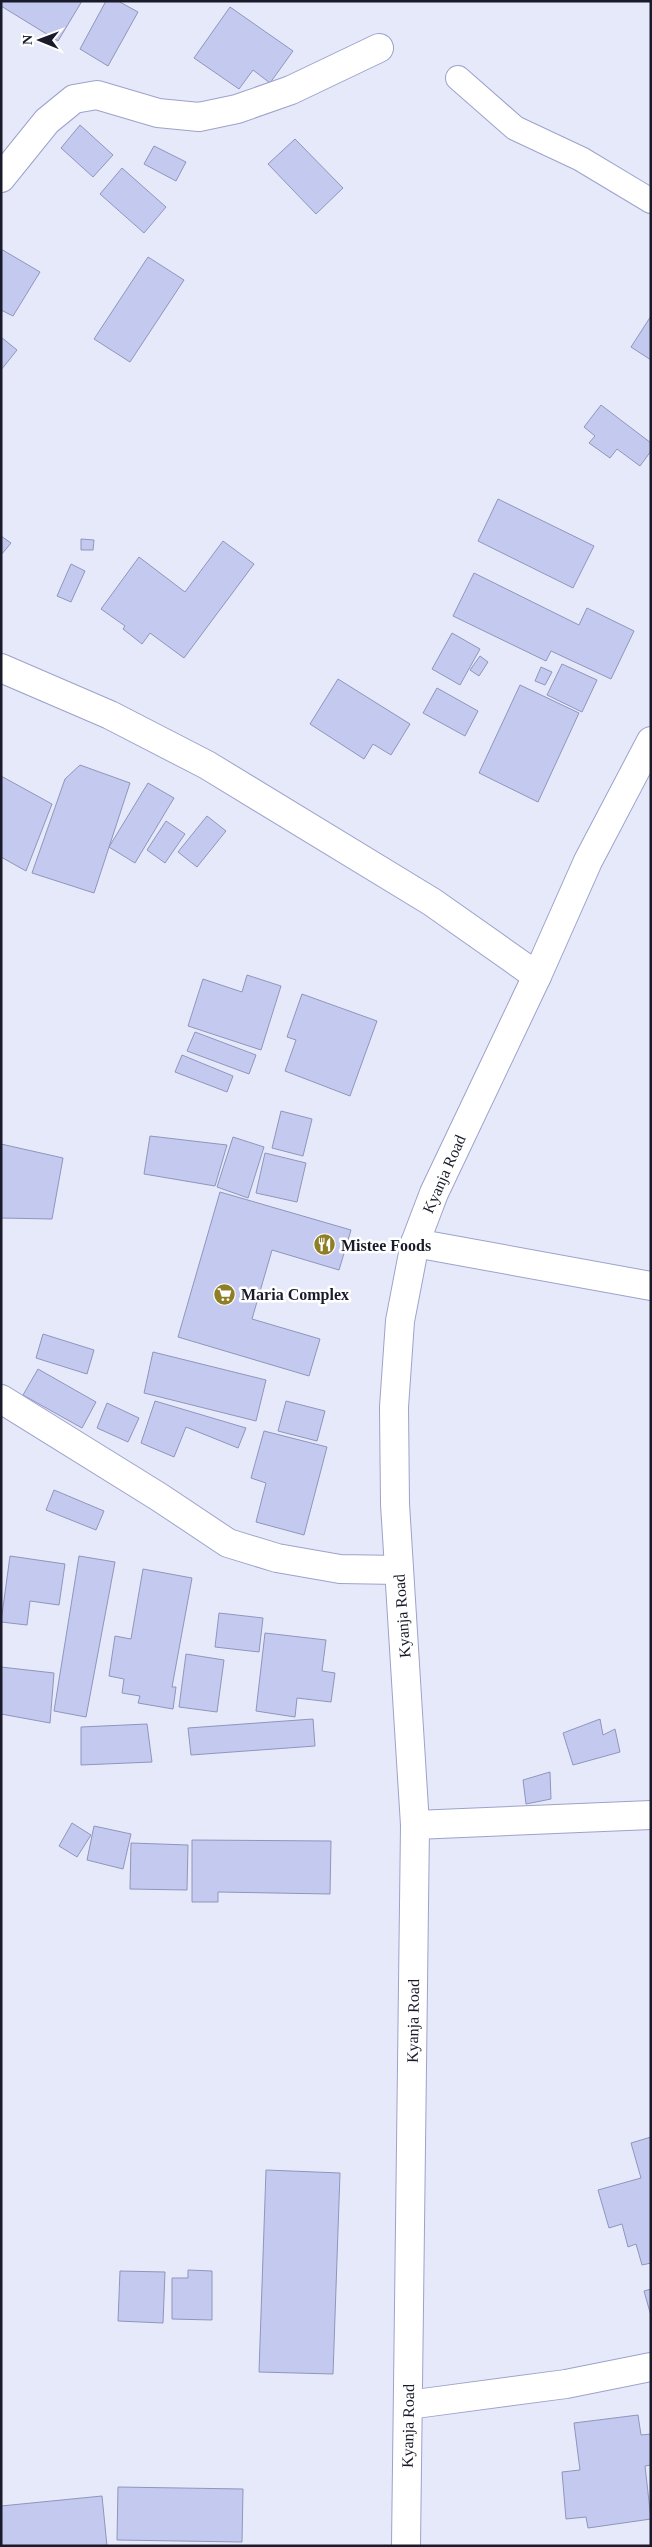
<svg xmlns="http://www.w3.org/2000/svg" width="652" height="2547" font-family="'Times New Roman',serif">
  <rect width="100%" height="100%" fill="#e6e9fa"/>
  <g fill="#c4c9f0" stroke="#9095bd">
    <path d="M1 1H82L58 41 1 6Z"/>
    <path d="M106 1H118L138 12 108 66 80 49Z"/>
    <path d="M230 7 293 51 270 83 253 70 239 89 194 58Z"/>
    <path d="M80 125 113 155 93 177 61 148Z"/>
    <path d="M295 139 343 188 316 214 268 164Z"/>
    <path d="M154 146 186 162 176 181 144 164Z"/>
    <path d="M122 168 166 207 144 233 100 194Z"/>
    <path d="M1 249 40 272 13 316 1 310Z"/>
    <path d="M148 257 184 280 130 362 94 339Z"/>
    <path d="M651 316V360L631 347Z"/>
    <path d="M1 337 17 350 1 370Z"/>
    <path d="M601 405 651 443V451L640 466 617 449 610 458 589 443 595 436 584 427Z"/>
    <path d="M498 499 594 546 573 588 478 541Z"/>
    <path d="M1 536 11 543 1 555Z"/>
    <path d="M81 539 94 540 93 550H81Z"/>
    <path d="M223 541 254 564 184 658 150 633 142 644 123 629 125 626 101 609 139 557 185 592Z"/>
    <path d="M71 564 85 571 71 602 57 596Z"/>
    <path d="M474 573 579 625 587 608 634 631 611 679 551 651 546 661 453 616Z"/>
    <path d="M452 633 480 649 460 685 432 669Z"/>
    <path d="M480 656 488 662 479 676 470 670Z"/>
    <path d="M562 664 597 680 582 712 547 695Z"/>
    <path d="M541 667 552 672 545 685 535 681Z"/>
    <path d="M338 679 410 724 391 755 373 744 364 759 310 724Z"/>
    <path d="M520 685 579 713 538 802 479 773Z"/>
    <path d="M437 688 478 711 465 736 423 713Z"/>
    <path d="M80 765 130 783 94 893 32 873 65 779Z"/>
    <path d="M1 776 52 804 26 871 1 857Z"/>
    <path d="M148 783 174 798 135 863 109 847Z"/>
    <path d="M207 816 226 831 197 867 178 852Z"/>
    <path d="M166 821 185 834 165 863 147 850Z"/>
    <path d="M247 975 281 986 261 1050 188 1026 203 979 242 992Z"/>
    <path d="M302 994 377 1021 350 1096 285 1071 296 1040 287 1037Z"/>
    <path d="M195 1032 256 1055 249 1074 187 1051Z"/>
    <path d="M182 1055 233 1076 227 1092 175 1072Z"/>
    <path d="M281 1111 312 1119 303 1156 272 1148Z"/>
    <path d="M150 1136 227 1145 215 1186 144 1174Z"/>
    <path d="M233 1137 264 1147 248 1198 217 1187Z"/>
    <path d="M1 1144 63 1158 52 1219 1 1218Z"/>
    <path d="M265 1153 306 1163 297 1202 256 1193Z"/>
    <path d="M220 1192 351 1230 339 1270 272 1250 252 1319 320 1339 309 1376 178 1337Z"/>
    <path d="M43 1334 94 1350 87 1374 36 1358Z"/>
    <path d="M153 1352 266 1380 256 1421 144 1393Z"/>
    <path d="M38 1369 96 1402 82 1428 23 1395Z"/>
    <path d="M155 1401 246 1428 238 1448 186 1427 174 1457 141 1443Z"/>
    <path d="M286 1401 325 1411 317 1441 278 1431Z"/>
    <path d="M107 1403 139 1418 128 1442 97 1428Z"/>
    <path d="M264 1431 327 1447 304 1535 256 1522 266 1483 251 1478Z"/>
    <path d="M54 1490 104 1511 96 1530 46 1510Z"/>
    <path d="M10 1556 65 1564 59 1605 30 1601 27 1625 1 1622Z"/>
    <path d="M79 1556 115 1562 86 1717 54 1711Z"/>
    <path d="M143 1569 192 1578 172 1687H176L173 1709 138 1703 140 1696 122 1693 124 1679 109 1676 115 1636 131 1639Z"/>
    <path d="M219 1613 263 1618 259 1652 215 1647Z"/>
    <path d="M265 1633 326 1640 322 1671 335 1673 331 1702 297 1698 295 1717 256 1711Z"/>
    <path d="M186 1654 224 1660 217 1712 179 1707Z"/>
    <path d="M1 1667 54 1673 50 1723 1 1714Z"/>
    <path d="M313 1719 315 1746 191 1755 188 1728Z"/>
    <path d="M600 1719 603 1735 615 1729 620 1752 573 1765 563 1733Z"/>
    <path d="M147 1724 152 1762 81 1765V1727Z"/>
    <path d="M550 1772 551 1799 526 1804 523 1780Z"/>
    <path d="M72 1823 91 1835 77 1857 59 1846Z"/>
    <path d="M94 1826 131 1834 123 1869 87 1860Z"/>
    <path d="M192 1840 331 1841 330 1894 218 1892V1902H192Z"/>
    <path d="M131 1843 188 1845 187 1890 130 1889Z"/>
    <path d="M651 2137V2263L642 2265 636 2244 628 2247 622 2224 609 2228 598 2190 641 2178 631 2143Z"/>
    <path d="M266 2170 340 2173 333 2374 259 2372Z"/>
    <path d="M188 2270 212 2271V2320L172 2319V2278H188Z"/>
    <path d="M120 2271 165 2272 163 2323 118 2321Z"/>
    <path d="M651 2289V2316L644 2291Z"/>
    <path d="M638 2415 641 2435 651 2434V2465L645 2466 651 2519 588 2528 586 2517 566 2519 562 2472 580 2470 574 2423Z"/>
    <path d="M118 2487 243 2489 242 2542 117 2540Z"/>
    <path d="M102 2496 107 2546H1V2506Z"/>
  </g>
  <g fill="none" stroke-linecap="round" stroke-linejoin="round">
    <defs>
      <path id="service" d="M458 78 515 128 581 159 651 201"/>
      <g id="minor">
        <path d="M1 178 47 121 74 99 97 95 158 113 199 117 237 109 291 90 379 48"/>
        <path d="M1 668 110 715 207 765 432 902 537 976"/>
        <path d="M415 1243 651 1286"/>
        <path d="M1 1399 159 1497 228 1543 277 1558 340 1569 399 1570"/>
        <path d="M415 1825 651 1815"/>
        <path d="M408 2405 566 2384 651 2367"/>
        <path d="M406 2546 415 1825 395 1504 394 1407 400 1321 415 1243 434 1193 537 976 588 861 651 741"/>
      </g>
    </defs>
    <use href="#service" stroke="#9da2cb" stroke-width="26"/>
    <use href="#minor" stroke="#9da2cb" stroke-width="30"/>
    <use href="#service" stroke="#fff" stroke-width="24"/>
    <use href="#minor" stroke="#fff" stroke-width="28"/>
  </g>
  <defs>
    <symbol id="restaurant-disc" viewBox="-11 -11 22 22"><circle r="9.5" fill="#8e7e25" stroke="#fff"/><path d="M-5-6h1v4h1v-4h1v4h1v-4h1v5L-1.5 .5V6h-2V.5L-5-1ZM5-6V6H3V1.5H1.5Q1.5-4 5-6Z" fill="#fff"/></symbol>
    <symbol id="supermarket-disc" viewBox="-11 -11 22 22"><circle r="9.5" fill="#8e7e25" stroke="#fff"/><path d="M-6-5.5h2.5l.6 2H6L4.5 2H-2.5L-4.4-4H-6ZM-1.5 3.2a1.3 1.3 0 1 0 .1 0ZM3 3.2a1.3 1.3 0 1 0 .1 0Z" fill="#fff"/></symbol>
  </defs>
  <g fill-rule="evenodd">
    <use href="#restaurant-disc" x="312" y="1232" width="25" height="25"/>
    <use href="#supermarket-disc" x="212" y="1282" width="25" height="25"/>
  </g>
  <g text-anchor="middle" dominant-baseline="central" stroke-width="5" stroke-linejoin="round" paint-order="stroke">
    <g font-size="16" fill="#191b2a" stroke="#fff">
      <text transform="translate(444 1174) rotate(-66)">Kyanja Road</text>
      <text transform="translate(402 1616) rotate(-94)">Kyanja Road</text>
      <text transform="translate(413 2021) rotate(-89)">Kyanja Road</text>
      <text transform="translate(408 2426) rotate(-89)">Kyanja Road</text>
    </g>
    <g font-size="16" font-weight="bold" fill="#191b2a" stroke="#fff" text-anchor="start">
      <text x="341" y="1245">Mistee Foods</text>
      <text x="241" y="1294">Maria Complex</text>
    </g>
  </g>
  <rect width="652" height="2547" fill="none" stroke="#191b2a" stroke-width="5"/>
  <g transform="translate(40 40) rotate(271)" stroke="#ffffff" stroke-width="4" paint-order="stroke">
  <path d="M0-4L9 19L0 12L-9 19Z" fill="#191b2a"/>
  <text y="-8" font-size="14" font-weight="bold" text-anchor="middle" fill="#191b2a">N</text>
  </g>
</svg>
